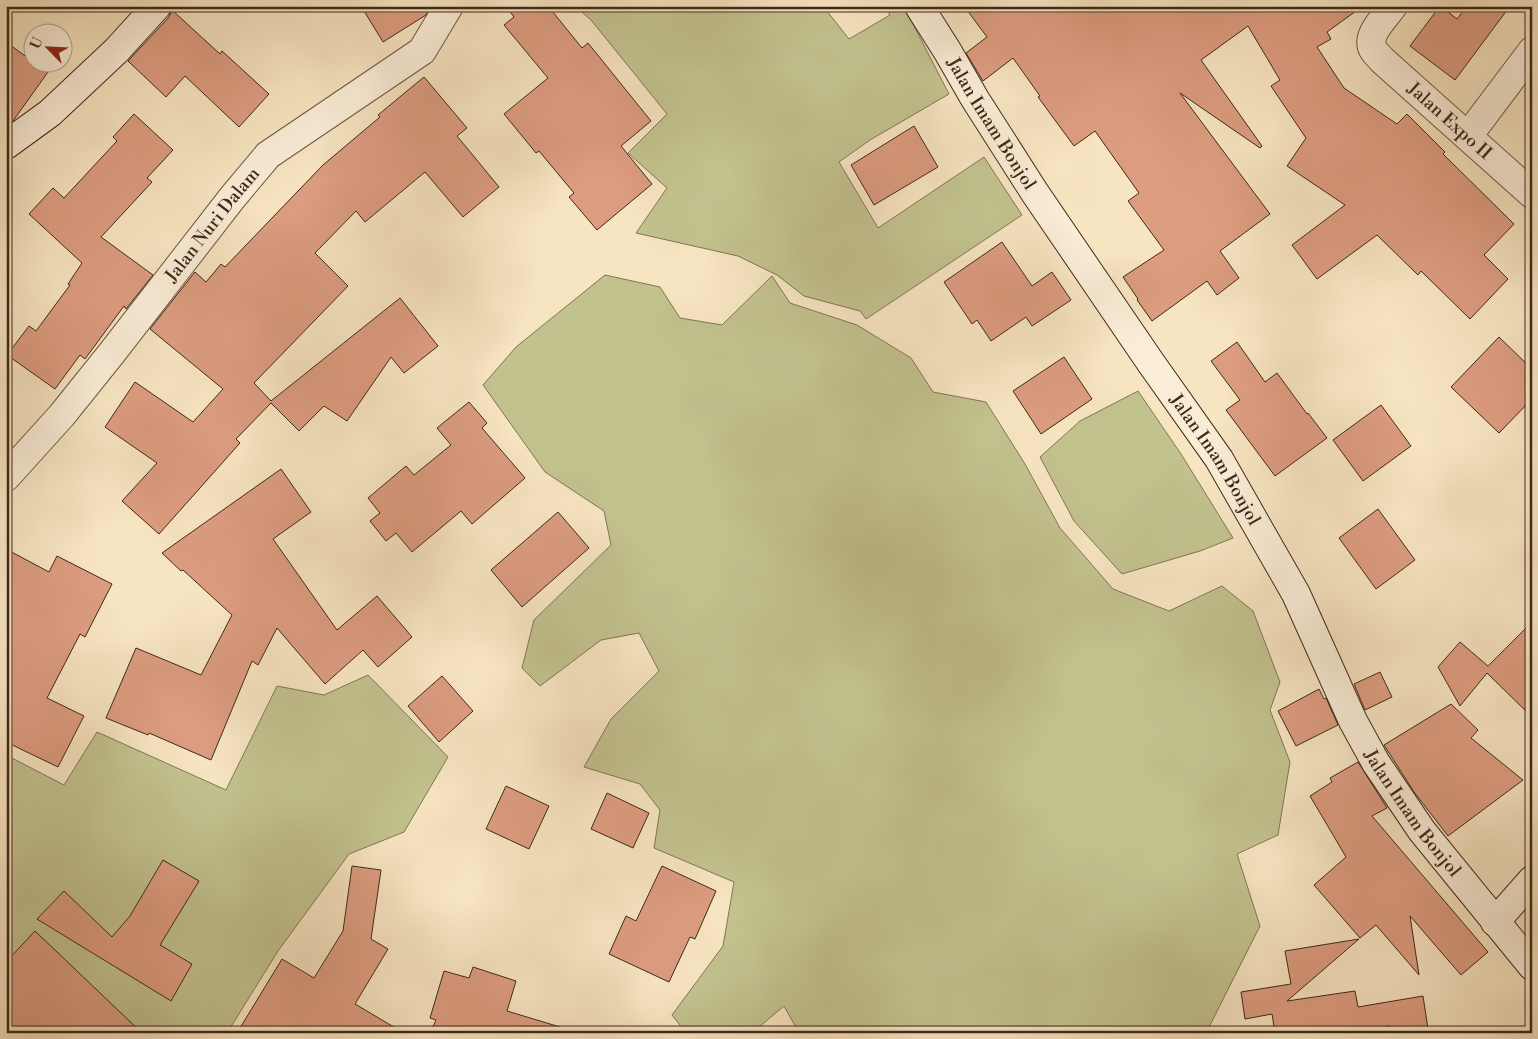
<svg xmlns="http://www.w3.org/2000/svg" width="1538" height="1039" font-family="'Libre Bodoni',serif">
  <rect width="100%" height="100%" fill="#f7e4c1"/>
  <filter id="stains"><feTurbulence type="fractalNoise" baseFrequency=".004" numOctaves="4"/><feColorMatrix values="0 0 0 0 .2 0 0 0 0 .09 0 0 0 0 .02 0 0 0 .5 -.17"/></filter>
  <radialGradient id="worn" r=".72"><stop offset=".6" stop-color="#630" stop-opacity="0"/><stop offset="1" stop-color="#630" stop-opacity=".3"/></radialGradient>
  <g fill="#c2c28f" stroke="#817654">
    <path d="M575 6H823L849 39 890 15 885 6H902L914 26 949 94 870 140 839 162 878 228 984 157 1022 215 866 319 860 311 804 296 777 275 738 256 636 233 667 188 628 153 667 114 591 20Z"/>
    <path d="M605 275 660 287 680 318 722 325 772 276 790 303 857 325 911 358 933 392 986 402 1025 464 1060 528 1113 589 1169 611 1222 586 1253 611 1280 682 1270 710 1290 762 1278 835 1237 854 1260 926 1206 1033H799L784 1006 752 1033H686L672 1015 723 946 734 882 654 848 660 810 640 784 584 767 611 719 659 671 639 633 601 640 540 686 522 668 534 620 611 545 604 511 545 472 483 385 516 347Z"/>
    <path d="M1138 391 1181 454 1233 538 1200 551 1122 574 1074 521 1040 457 1080 421Z"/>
    <path d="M368 675 448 757 404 832 349 854 278 951 227 1033H6V755L64 785 97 732 226 790 277 686 324 695Z"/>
  </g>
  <g fill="#dc9c80" stroke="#402918">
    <path d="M361 6H431L426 15 383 42Z"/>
    <path d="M506 6H548L582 48 588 43 651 121 621 146 652 184 597 230 569 197 574 193 539 151 536 153 504 114 548 78 504 25 514 17Z"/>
    <path d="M964 6H1363L1327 32 1331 39 1317 47 1344 88 1397 124 1407 114 1445 152 1443 154 1514 224 1484 255 1508 279 1470 319 1421 271 1418 275 1377 235 1317 279 1292 245 1345 205 1287 166 1306 138 1271 86 1280 80 1248 26 1201 60 1262 146 1260 148 1180 93 1270 214 1220 251 1239 278 1217 295 1207 281 1152 321 1137 300 1138 299 1123 277 1164 250 1128 201 1139 193 1095 131 1074 146 1038 97 1040 96 1013 58 983 81 966 53 987 37Z"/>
    <path d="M1440 6 1457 19 1467 6H1510L1455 80 1410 46Z"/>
    <path d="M172 10 220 54 222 51 269 94 239 127 185 76 166 97 128 61 169 17Z"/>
    <path d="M6 42 32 61V62H35L48 72 13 121 6 126Z"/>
    <path d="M424 77 467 128 457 136 499 187 463 217 425 172 365 222 356 211 315 253 348 286 254 383 271 401 400 298 438 346 404 373 391 357 347 421 324 406 299 431 271 403 236 439 240 443 159 534 122 501 157 463 105 427 135 382 193 422 223 389 150 329 195 272 206 282 221 264 225 267 323 165 380 117 378 115Z"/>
    <path d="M134 114 173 150 147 178 152 182 101 237 153 275 126 309 124 306 85 359 80 355 55 389 7 355 29 326 36 331 70 285 68 284 82 263 29 214 53 188 64 198 117 141 113 137Z"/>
    <path d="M914 126 938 167 874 205 851 165Z"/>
    <path d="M1002 242 1032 286 1052 272 1071 300 1032 326 1026 317 991 341 977 320 972 324 944 282Z"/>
    <path d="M1499 337 1532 369V399L1499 433 1451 387Z"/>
    <path d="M1237 342 1265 382 1277 373 1307 414 1308 413 1327 438 1275 476 1226 410 1240 400 1211 361Z"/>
    <path d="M1064 357 1092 399 1041 434 1013 391Z"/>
    <path d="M469 402 487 423 482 428 525 478 472 524 461 511 412 552 396 533 386 541 370 521 380 513 368 498 406 466 414 475 451 445 437 428Z"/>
    <path d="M1381 405 1411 446 1363 481 1333 440Z"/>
    <path d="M281 469 311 512 273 539 337 630 377 596 412 637 378 667 363 650 325 684 277 628 258 665 252 661 211 760 149 733 148 735 106 718 136 648 201 675 232 615 183 570 181 571 162 553Z"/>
    <path d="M1378 509 1415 560 1376 589 1339 538Z"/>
    <path d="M558 512 589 548 522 607 491 570Z"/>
    <path d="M6 549 49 572 57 556 112 584 85 637 80 634 47 698 84 716 58 767 6 742Z"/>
    <path d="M1532 622V717L1487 673 1460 706 1438 667 1460 642 1488 666Z"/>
    <path d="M1380 672 1392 697 1365 710 1354 684Z"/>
    <path d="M442 676 473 711 439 742 408 706Z"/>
    <path d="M1319 689 1324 699 1326 698 1338 725 1296 746 1278 711Z"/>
    <path d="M1451 704 1478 730 1471 738 1523 780 1448 836 1414 792 1384 745Z"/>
    <path d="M1358 762 1387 808 1372 816 1488 952 1461 975 1410 916 1419 975 1376 925 1360 938 1314 885 1346 857 1310 796 1332 782 1330 778Z"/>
    <path d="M506 786 549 806 529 849 486 829Z"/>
    <path d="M607 793 649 813 633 848 591 829Z"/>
    <path d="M163 860 199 881 160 945 192 964 171 1001 37 919 64 891 112 937 130 916Z"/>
    <path d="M352 866 381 870 371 939 388 949 355 1004 404 1033H237L282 959 314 978 343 931Z"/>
    <path d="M662 866 716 891 695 939 690 937 669 982 609 954 626 916 636 921Z"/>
    <path d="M35 931 142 1033H13L6 1026V962Z"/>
    <path d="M1359 939 1287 1001 1355 991 1358 1007 1423 996 1428 1029 1402 1033H1391L1390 1026 1346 1033H1275L1272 1014 1245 1019 1241 992 1291 984 1285 951Z"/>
    <path d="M473 967 516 981 507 1011 560 1027 559 1033H430L436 1020 430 1018 444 971 469 978Z"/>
  </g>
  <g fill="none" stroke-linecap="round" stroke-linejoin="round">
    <defs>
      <g id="minor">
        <path id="s1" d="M1393 6C1385 18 1364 36 1374 51 1376 54 1380 57 1382 60L1532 194"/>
        <path d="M1468 136 1532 51"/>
        <path id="s2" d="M6 477 62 415 111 354 232 198 268 155 422 51 449 6"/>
      </g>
      <g id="secondary">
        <path id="s3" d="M919 6 948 52 975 99 1035 193 1151 363 1219 459 1296 594 1353 721 1376 763 1422 831 1532 966"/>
        <path d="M6 145 50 113 116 51 157 6"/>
        <path d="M1495 922 1532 880"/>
      </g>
    </defs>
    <use href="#minor" stroke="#6e5842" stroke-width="30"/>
    <use href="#secondary" stroke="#402918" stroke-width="30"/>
    <use href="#minor" stroke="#faedd7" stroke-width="28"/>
    <use href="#secondary" stroke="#faedd7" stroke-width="28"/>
  </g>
  <g text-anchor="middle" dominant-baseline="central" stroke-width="4" stroke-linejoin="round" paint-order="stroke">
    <g font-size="18" fill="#402918" stroke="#faedd7">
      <text stroke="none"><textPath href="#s1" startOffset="155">Jalan Expo II</textPath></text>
      <text stroke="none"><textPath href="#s3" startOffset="138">Jalan Imam Bonjol</textPath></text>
      <text stroke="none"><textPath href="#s2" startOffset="326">Jalan Nuri Dalam</textPath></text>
      <text stroke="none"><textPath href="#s3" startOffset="542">Jalan Imam Bonjol</textPath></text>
      <text stroke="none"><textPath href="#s3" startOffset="948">Jalan Imam Bonjol</textPath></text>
    </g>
  </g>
  <rect width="1538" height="1039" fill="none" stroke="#f7e4c1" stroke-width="25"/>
  <rect x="8" y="8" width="1523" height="1024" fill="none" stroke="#402918" stroke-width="2.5"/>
  <rect x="12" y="12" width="1513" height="1014" fill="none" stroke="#402918"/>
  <g transform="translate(48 48) rotate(294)"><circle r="24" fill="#faedd7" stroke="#b09f8b"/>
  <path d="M0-4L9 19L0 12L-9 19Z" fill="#8f2418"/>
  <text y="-8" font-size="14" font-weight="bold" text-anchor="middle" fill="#402918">U</text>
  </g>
  <rect width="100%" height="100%" filter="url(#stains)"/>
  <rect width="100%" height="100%" fill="url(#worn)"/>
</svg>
